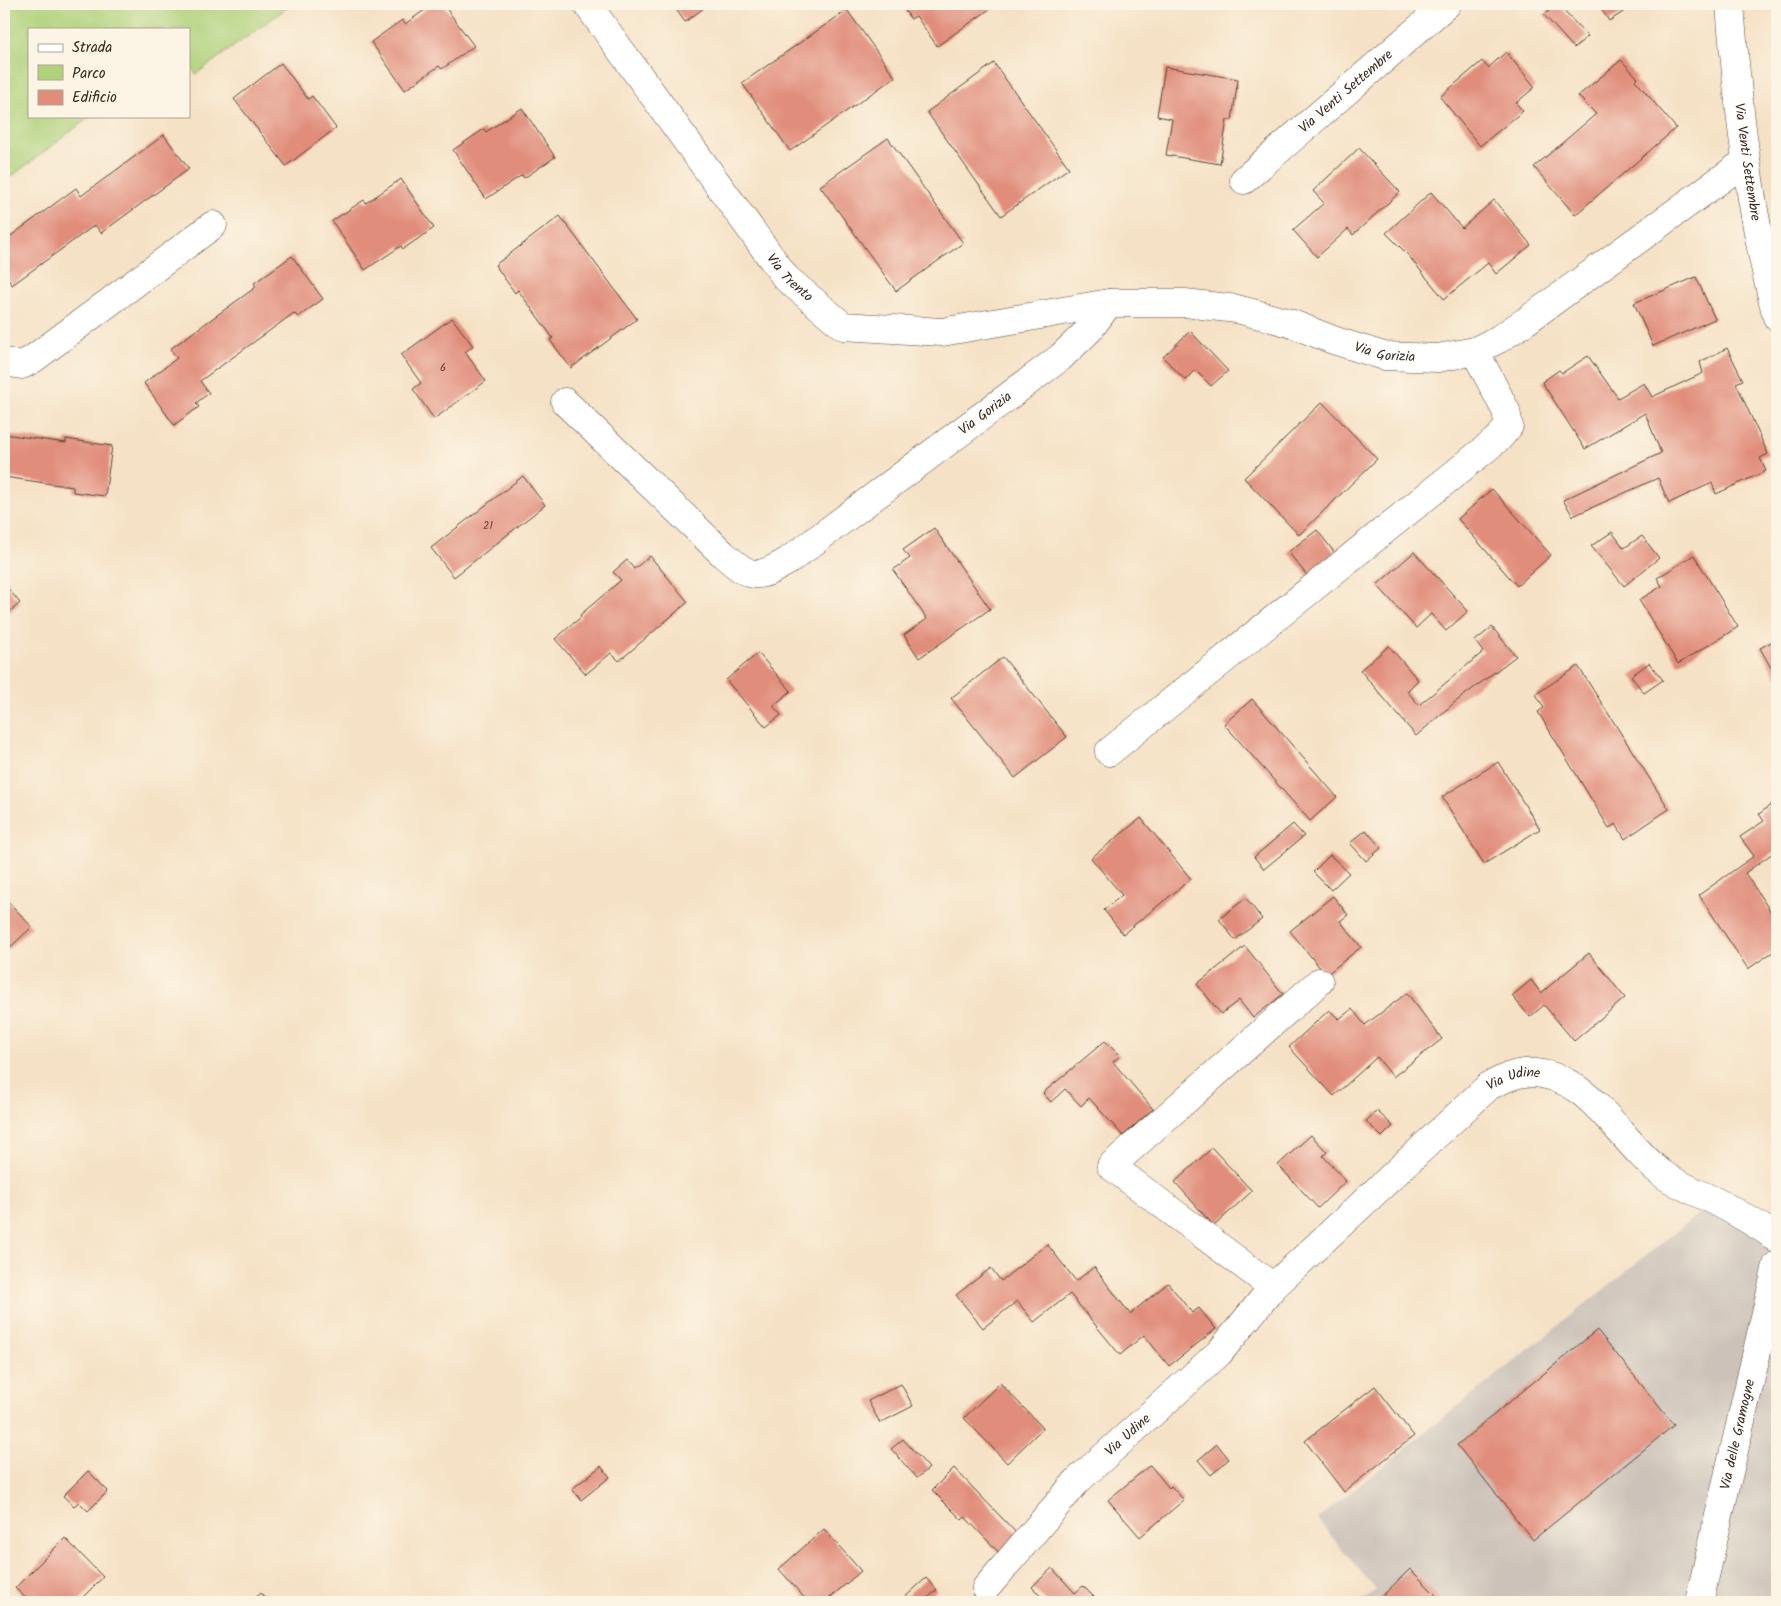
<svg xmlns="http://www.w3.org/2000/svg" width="1781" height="1606" font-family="Kalam,sans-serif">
  <rect width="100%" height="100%" fill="#fcf5e5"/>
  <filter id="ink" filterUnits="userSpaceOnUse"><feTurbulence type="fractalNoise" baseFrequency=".02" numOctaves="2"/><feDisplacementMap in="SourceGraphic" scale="10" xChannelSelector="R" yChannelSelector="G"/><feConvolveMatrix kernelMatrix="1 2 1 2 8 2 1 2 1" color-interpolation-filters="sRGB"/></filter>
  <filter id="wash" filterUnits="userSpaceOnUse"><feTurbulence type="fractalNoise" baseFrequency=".0096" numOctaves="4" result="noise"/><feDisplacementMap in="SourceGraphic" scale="20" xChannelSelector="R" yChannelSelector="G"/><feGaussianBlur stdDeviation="1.12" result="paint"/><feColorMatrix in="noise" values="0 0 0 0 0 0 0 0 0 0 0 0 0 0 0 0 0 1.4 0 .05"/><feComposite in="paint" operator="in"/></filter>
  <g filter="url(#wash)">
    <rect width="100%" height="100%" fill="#f5e1c5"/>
    <path fill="#ccc2b9" d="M1714 1201 1777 1238V1602H1360L1376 1590 1317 1519Z"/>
    <path fill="#afd17a" stroke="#757e4c" d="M4 4H292L196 74 189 64V29H29V116H91L4 182Z"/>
    <g id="blocks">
      <g fill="#e18d7b">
        <path d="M433 4H443L474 46 442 69 439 66 405 90 371 42 402 20 405 24Z"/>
        <path d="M672 4H709L685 22Z"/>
        <path d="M900 4H997L937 46 916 16 911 19Z"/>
        <path d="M1557 4 1588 36 1574 48 1544 15Z"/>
        <path d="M1598 4H1636L1609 21Z"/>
        <path d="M847 10 895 77 790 151 742 83Z"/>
        <path d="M1506 52 1535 87 1516 103 1523 111 1480 146 1440 97 1482 61 1488 68Z"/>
        <path d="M1621 60 1638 78 1635 80 1676 128 1575 215 1534 167 1596 114 1578 96Z"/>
        <path d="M281 63 308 99 312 96 336 128 286 166 234 99Z"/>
        <path d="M994 63 1069 168 1001 216 927 112Z"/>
        <path d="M1165 67 1238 79 1232 120H1227L1220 164 1166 155 1172 119 1157 116Z"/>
        <path d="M522 108 555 157 524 178 522 175 486 199 453 150 484 129 486 132Z"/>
        <path d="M164 135 189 169 101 233 95 225 12 285 4 274V241L76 188 81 196Z"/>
        <path d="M888 138 963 243 896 291 820 186Z"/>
        <path d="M1359 148 1400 192 1353 235 1348 229 1317 257 1293 230 1324 203 1313 191Z"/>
        <path d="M401 179 434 228 403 249 401 246 365 270 332 221 364 200 366 203Z"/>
        <path d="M1431 192 1462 228 1494 200 1531 245 1496 274 1488 263 1444 299 1407 254 1386 233Z"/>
        <path d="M560 216 637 319 571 368 550 340 553 338 518 290 515 293 495 265Z"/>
        <path d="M292 256 323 299 298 317 294 313 200 381 209 393 196 403 199 407 174 425 144 383 177 358 170 349 256 287 254 283Z"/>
        <path d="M1696 277 1715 319 1653 346 1634 303Z"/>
        <path d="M452 318 473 346 465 352 486 381 434 419 413 389 421 383 401 355Z"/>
        <path d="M1190 331 1228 371 1211 386 1195 370 1185 380 1163 357Z"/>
        <path d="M1727 348 1743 380 1736 383 1768 454 1760 458 1766 471 1716 494 1712 483 1669 503 1658 478 1573 516 1563 500 1661 453 1645 413 1585 449 1542 382 1559 370 1562 373 1588 356 1618 398 1644 383 1652 397 1703 373 1700 362Z"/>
        <path d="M1322 402 1377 459 1299 535 1244 478Z"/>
        <path d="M4 434 66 443V439L112 446 105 496 73 492V487L4 477Z"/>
        <path d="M523 476 545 505 454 577 431 548Z"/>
        <path d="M1492 489 1551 555 1517 586 1458 519Z"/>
        <path d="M934 528 990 609 919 658 904 635 927 619 893 570 910 558 903 550Z"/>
        <path d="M1317 530 1338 557 1310 579 1288 552Z"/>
        <path d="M1612 532 1624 548 1642 536 1659 558 1624 586 1591 546Z"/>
        <path d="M1414 552 1468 611 1446 631 1431 614 1416 628 1377 585Z"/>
        <path d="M1694 555 1738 627 1678 664 1639 600 1662 586 1657 578Z"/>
        <path d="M650 556 688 602 619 661 611 653 586 674 555 639 581 617 580 615 621 580 613 572 627 560 634 569Z"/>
        <path d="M6 586 20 603 7 614 4 611V588Z"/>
        <path d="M1492 627 1516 656 1454 703 1416 736 1360 670 1389 646 1418 680 1407 691 1419 705 1483 652 1475 641Z"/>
        <path d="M1777 639V679L1760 648Z"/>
        <path d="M758 653 791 691 773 706 781 715 766 727 726 680Z"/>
        <path d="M1003 657 1067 737 1015 778 951 698Z"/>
        <path d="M1649 663 1663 680 1644 693 1631 676Z"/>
        <path d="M1578 666 1669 809 1625 839 1616 824 1609 828 1538 712 1544 708 1536 694Z"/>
        <path d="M1252 699 1337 797 1310 821 1224 724Z"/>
        <path d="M1498 762 1540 829 1484 864 1442 797Z"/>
        <path d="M1777 800V850L1745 873 1777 921V949L1748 969 1699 895 1754 856 1740 837 1764 821 1759 814Z"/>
        <path d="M1141 818 1191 879 1123 934 1104 910 1122 895 1091 858Z"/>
        <path d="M1293 824 1304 836 1264 869 1254 857Z"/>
        <path d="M1366 830 1381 848 1366 861 1350 843Z"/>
        <path d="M1330 855 1349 873 1331 890 1313 872Z"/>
        <path d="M1333 896 1348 915 1340 921 1361 947 1326 975 1290 931Z"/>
        <path d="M4 897 32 927 4 953Z"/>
        <path d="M1246 898 1262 919 1235 940 1219 919Z"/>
        <path d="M1245 946 1283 994 1253 1018 1239 1000 1221 1014 1197 984Z"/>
        <path d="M1589 953 1625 998 1574 1041 1544 1005 1530 1017 1512 996 1531 980 1541 993Z"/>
        <path d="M1407 993 1442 1039 1393 1077 1377 1057 1334 1096 1289 1047 1329 1010 1339 1019 1352 1009 1365 1025Z"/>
        <path d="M1105 1041 1120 1056 1113 1062 1153 1109 1123 1136 1089 1098 1081 1106 1065 1089 1051 1102 1043 1093Z"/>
        <path d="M1377 1111 1393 1126 1382 1137 1366 1121Z"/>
        <path d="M1311 1135 1327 1152 1323 1156 1346 1181 1318 1208 1278 1165Z"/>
        <path d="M1212 1148 1252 1191 1214 1226 1175 1182Z"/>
        <path d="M1047 1244 1076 1281 1094 1267 1130 1314 1168 1283 1192 1313 1199 1308 1216 1329 1169 1366 1144 1335 1120 1355 1070 1294 1034 1322 1017 1301 983 1328 956 1295 991 1268 1001 1281Z"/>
        <path d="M1597 1330 1674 1425 1533 1540 1457 1445Z"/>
        <path d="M1000 1383 1043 1428 1007 1463 964 1418Z"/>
        <path d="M901 1384 913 1406 880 1423 868 1401Z"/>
        <path d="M1375 1386 1414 1436 1344 1492 1305 1441Z"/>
        <path d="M903 1439 929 1468 917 1478 891 1449Z"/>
        <path d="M1217 1444 1229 1459 1211 1475 1198 1460Z"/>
        <path d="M1150 1465 1169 1488 1171 1486 1184 1500 1140 1537 1108 1500Z"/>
        <path d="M601 1466 610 1477 581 1500 572 1489Z"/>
        <path d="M954 1468 1024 1541 1005 1559 965 1517 962 1520 932 1490Z"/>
        <path d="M88 1471 108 1491 88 1511 79 1502 74 1506 63 1496Z"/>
        <path d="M824 1529 861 1571 825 1602H808L779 1569Z"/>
        <path d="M65 1538 103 1577 78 1602H30L15 1588Z"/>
        <path d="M1052 1568 1075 1593 1083 1586 1099 1602H1046L1032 1587Z"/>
        <path d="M1410 1569 1443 1602H1376Z"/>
        <path d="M926 1578 937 1590 923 1602H904L902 1600Z"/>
        <path d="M261 1593 269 1602H251Z"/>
      </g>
    </g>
  </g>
  <g filter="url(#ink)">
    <use href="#blocks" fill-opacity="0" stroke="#574537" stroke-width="1"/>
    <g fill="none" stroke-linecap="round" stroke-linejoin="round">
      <defs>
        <g id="minor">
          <path id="s1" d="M587 4 786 278 843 326 942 332 1109 303H1185L1237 309 1290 323 1333 340 1384 356 1438 358 1475 351 1499 339 1526 321 1746 161"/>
          <path id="s2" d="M1730 4C1738 109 1750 215 1777 317"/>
          <path id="s3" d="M1244 180 1447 4"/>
          <path d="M4 362 22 365 33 359 213 225"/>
          <path id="s4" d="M565 402 723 554C751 579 756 580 788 561L1061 357 1089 330 1109 303"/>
          <path d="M1109 752 1499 438 1509 426 1506 411 1475 351"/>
          <path d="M1273 1287 1111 1166 1319 982"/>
          <path id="s5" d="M986 1588 1078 1480 1219 1353 1273 1287 1489 1086C1500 1081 1511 1074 1524 1073 1589 1069 1619 1143 1664 1175 1680 1186 1698 1193 1715 1201 1736 1212 1757 1224 1777 1238"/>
          <path id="s6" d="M1699 1602 1777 1265"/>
        </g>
      </defs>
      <use href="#minor" stroke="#574537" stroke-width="29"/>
      <use href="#minor" stroke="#fff" stroke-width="28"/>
    </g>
  </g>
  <g text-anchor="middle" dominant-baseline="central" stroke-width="4" stroke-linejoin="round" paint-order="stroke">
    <g font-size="11" fill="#644335">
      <text x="443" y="368">6</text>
      <text x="488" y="526">21</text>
    </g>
    <g font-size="14" fill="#3b2a1e" stroke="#fcf5e5">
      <text stroke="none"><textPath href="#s3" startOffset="135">Via Venti Settembre</textPath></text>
      <text stroke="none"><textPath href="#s2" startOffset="159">Via Venti Settembre</textPath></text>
      <text stroke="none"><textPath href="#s1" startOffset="341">Via Trento</textPath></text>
      <text stroke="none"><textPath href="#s1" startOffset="965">Via Gorizia</textPath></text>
      <text stroke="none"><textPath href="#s4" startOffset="540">Via Gorizia</textPath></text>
      <text stroke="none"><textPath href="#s5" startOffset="738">Via Udine</textPath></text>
      <text stroke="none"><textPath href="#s6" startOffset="172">Via delle Gramogne</textPath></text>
      <text stroke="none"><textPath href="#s5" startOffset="209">Via Udine</textPath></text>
    </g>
  </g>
  <rect width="1781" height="1606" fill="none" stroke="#fcf5e5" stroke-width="20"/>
  <rect x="28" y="28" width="162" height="90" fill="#fcf5e5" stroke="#afa495"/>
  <rect x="38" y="44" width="25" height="8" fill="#ffffff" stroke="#afa495"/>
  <text x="72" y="52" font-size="15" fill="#3b2a1e">Strada</text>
  <rect x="38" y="65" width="25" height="15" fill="#afd17a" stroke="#afa495"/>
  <text x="72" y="78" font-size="15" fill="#3b2a1e">Parco</text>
  <rect x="38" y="90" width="25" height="15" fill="#e18d7b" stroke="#afa495"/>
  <text x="72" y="102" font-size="15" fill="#3b2a1e">Edificio</text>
</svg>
